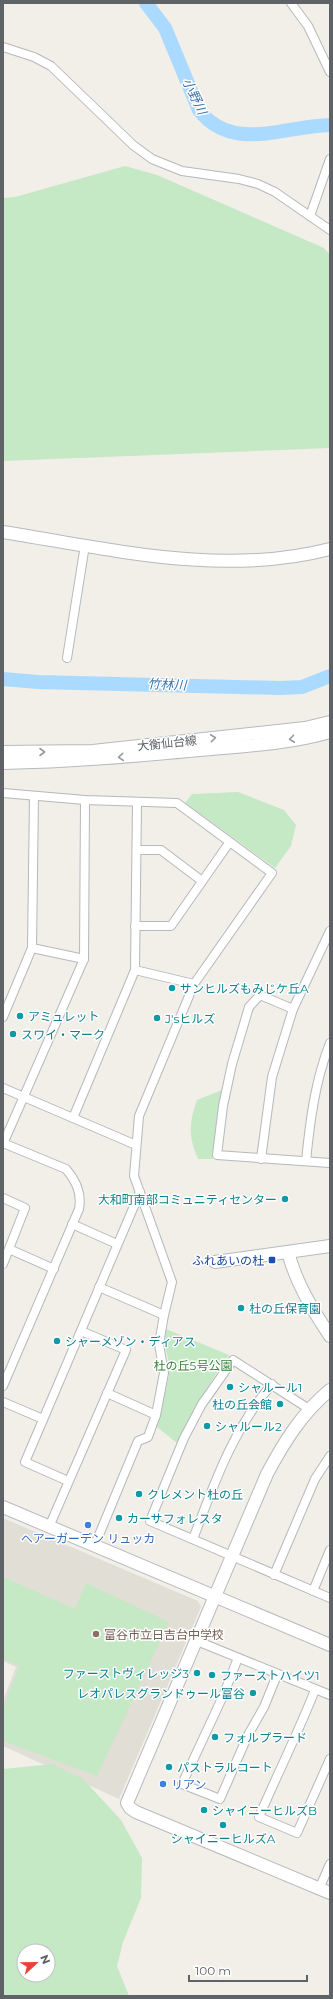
<svg xmlns="http://www.w3.org/2000/svg" width="333" height="1999" font-family="Montserrat,'Noto Sans JP',sans-serif">
  <rect width="100%" height="100%" fill="#f1efe8"/>
  <path fill="#e1ded6" d="M3 1518 198 1601 201 1607 119 1799 3 1746V1701L16 1667 3 1661Z"/>
  <g fill="#c5e8c5" fill-rule="evenodd">
    <path d="M125 166 157 175 324 248 330 255V448L3 461V198L15 197Z"/>
    <path d="M238 792 284 810 296 825 291 846 275 868 185 803 192 794Z"/>
    <path d="M222 1090 213 1159H198C188 1136 189 1123 197 1100Z"/>
    <path d="M166 1329 229 1355C209 1383 192 1411 177 1443L157 1427 169 1376 168 1358 164 1344Z"/>
    <path d="M3 1577 75 1609 86 1583 169 1622 97 1776 3 1741V1709L19 1666 3 1659Z"/>
    <path d="M53 1764 83 1779 121 1820 142 1858 141 1898 123 1942 117 1966 129 1996H3V1769ZM24 1951H48V1975H24Z"/>
  </g>
  <g fill="none" stroke-linecap="round" stroke-linejoin="round">
    <g stroke="#aadaff" stroke-width="14">
      <path d="M146 3 165 28 199 110C232 153 284 126 330 125"/>
      <path d="M3 679 38 682 280 688 302 687 330 676"/>
    </g>
    <defs>
      <g id="street">
        <path d="M291 3 308 26 330 72"/>
        <path d="M3 47 34 57 51 66 133 145 152 159 182 171 239 179 258 184 275 192 330 230"/>
        <path d="M310 216 330 159"/>
        <path d="M67 658 85 545"/>
        <path d="M3 793 85 800 177 803 272 873 194 984 139 1116 134 1176 172 1282 164 1315 159 1344 164 1373 156 1415 148 1437 138 1441 94 1547"/>
        <path d="M137 850H161L202 881"/>
        <path d="M135 926H171L229 843"/>
        <path d="M32 948 84 959"/>
        <path d="M135 970 194 984"/>
        <path d="M293 1009 260 995 249 1007 232 1064 223 1106 217 1155 330 1163"/>
        <path d="M3 1017 32 948 34 796"/>
        <path d="M3 1088 136 1145"/>
        <path d="M73 1118 135 970 137 803"/>
        <path d="M3 1143 66 1169C76 1181 82 1193 79 1209L3 1386"/>
        <path d="M3 1144 84 959 85 800"/>
        <path d="M261 1159 272 1077 293 1009 330 931"/>
        <path d="M306 1161C310 1121 315 1081 330 1043"/>
        <path d="M3 1198 25 1208 3 1264"/>
        <path d="M72 1224 117 1244"/>
        <path d="M9 1249 54 1269"/>
        <path d="M99 1287 164 1315"/>
        <path d="M107 1393 156 1415"/>
        <path d="M3 1402 43 1419"/>
        <path d="M309 1409 233 1360 202 1404 184 1438 150 1521 330 1598"/>
        <path d="M68 1481 25 1462 140 1192"/>
        <path d="M49 1527 126 1350 81 1331"/>
        <path d="M193 1539C214 1484 233 1429 272 1384"/>
        <path d="M274 1575 315 1479 330 1456"/>
        <path d="M313 1591 330 1550"/>
        <path d="M197 1641 330 1695"/>
        <path d="M238 1658 223 1696 182 1784 220 1799 248 1735 264 1707 277 1675"/>
        <path d="M315 1690C298 1733 277 1775 259 1817L297 1833 330 1759"/>
        <path d="M319 1889 330 1864"/>
      </g>
      <g id="secondary">
        <path d="M3 532C111 549 222 577 330 549"/>
        <path d="M3 752 93 751 305 728 330 722"/>
        <path d="M3 763C69 762 135 756 200 750 243 746 289 744 330 732"/>
        <path d="M288 1252C296 1283 312 1309 330 1336"/>
        <path d="M215 1262 330 1246"/>
        <path d="M330 1390C302 1413 284 1442 267 1474L127 1803 130 1808 136 1812 330 1893"/>
        <path d="M3 1507 330 1645"/>
      </g>
    </defs>
    <use href="#street" stroke="#b5b8bc" stroke-width="10"/>
    <use href="#secondary" stroke="#b6babf" stroke-width="14"/>
    <use href="#street" stroke="#fff" stroke-width="8"/>
    <use href="#secondary" stroke="#fff" stroke-width="12"/>
  </g>
  <defs><path id="oneway-chevron" d="M-2-3.5L2.5 0L-2 3.5" fill="none" stroke-width="1.6" stroke-linecap="round" stroke-linejoin="round"/></defs>
  <g stroke="#979a9d">
    <use href="#oneway-chevron" transform="translate(213 738) rotate(-6)"/>
    <use href="#oneway-chevron" transform="translate(292 739) rotate(173)"/>
    <use href="#oneway-chevron" transform="translate(42 752)"/>
    <use href="#oneway-chevron" transform="translate(121 757) rotate(175)"/>
  </g>
  <g fill="#0f9aa8" stroke="#fff" stroke-width="1.5">
    <circle cx="172" cy="988" r="4"/>
    <circle cx="20" cy="1016" r="4"/>
    <circle cx="157" cy="1018" r="4"/>
    <circle cx="13" cy="1034" r="4"/>
    <circle cx="285" cy="1199" r="4"/>
    <circle cx="241" cy="1308" r="4"/>
    <circle cx="57" cy="1341" r="4"/>
    <circle cx="230" cy="1387" r="4"/>
    <circle cx="280" cy="1404" r="4"/>
    <circle cx="207" cy="1426" r="4"/>
    <circle cx="139" cy="1494" r="4"/>
    <circle cx="119" cy="1518" r="4"/>
    <circle cx="197" cy="1673" r="4"/>
    <circle cx="212" cy="1675" r="4"/>
    <circle cx="253" cy="1693" r="4"/>
    <circle cx="215" cy="1737" r="4"/>
    <circle cx="169" cy="1767" r="4"/>
    <circle cx="204" cy="1810" r="4"/>
    <circle cx="223" cy="1825" r="4"/>
  </g>
  <rect fill="#1a4fb4" stroke="#fff" stroke-width="1.5" x="268" y="1256" width="8" height="8" rx="2"/>
  <g fill="#3f7fe0" stroke="#fff" stroke-width="1.5">
    <circle cx="88" cy="1525" r="4"/>
    <circle cx="163" cy="1784" r="4"/>
  </g>
  <circle fill="#8d6e63" stroke="#fff" stroke-width="1.5" cx="96" cy="1634" r="4"/>
  <g text-anchor="middle" dominant-baseline="central" stroke-width="3" stroke-linejoin="round" paint-order="stroke">
    <g font-size="12" fill="#5f6368" stroke="#fff">
      <text transform="translate(167 743) rotate(-6)">大衡仙台線</text>
    </g>
    <g font-size="12" fill="#0d838f" stroke="#fff" text-anchor="start">
      <text x="180" y="988">サンヒルズもみじケ丘A</text>
      <text x="28" y="1016">アミュレット</text>
      <text x="165" y="1018">J'sヒルズ</text>
      <text x="21" y="1034">スワイ・マーク</text>
      <text x="277" y="1199" text-anchor="end">大和町南部コミュニティセンター</text>
      <text x="249" y="1308">杜の丘保育園</text>
      <text x="65" y="1341">シャーメゾン・ディアス</text>
      <text x="238" y="1387">シャルール1</text>
      <text x="272" y="1404" text-anchor="end">杜の丘会館</text>
      <text x="215" y="1426">シャルール2</text>
      <text x="147" y="1494">クレメント杜の丘</text>
      <text x="127" y="1518">カーサフォレスタ</text>
      <text x="189" y="1673" text-anchor="end">ファーストヴィレッジ3</text>
      <text x="220" y="1675">ファーストハイツ1</text>
      <text x="245" y="1693" text-anchor="end">レオパレスグランドゥール富谷</text>
      <text x="223" y="1737">フォルプラード</text>
      <text x="177" y="1767">パストラルコート</text>
      <text x="212" y="1810">シャイニーヒルズB</text>
      <text x="223" y="1838" text-anchor="middle">シャイニーヒルズA</text>
    </g>
    <g font-size="12" fill="#164399" stroke="#fff" text-anchor="end">
      <text x="264" y="1260">ふれあいの杜</text>
    </g>
    <g font-size="12" fill="#348238" stroke="#fff">
      <text x="193" y="1365">杜の丘5号公園</text>
    </g>
    <g font-size="12" fill="#366cbe" stroke="#fff">
      <text x="88" y="1538">ヘアーガーデン リュッカ</text>
      <text x="171" y="1784" text-anchor="start">リアン</text>
    </g>
    <g font-size="12" fill="#785e54" stroke="#fff" text-anchor="start">
      <text x="104" y="1634">富谷市立日吉台中学校</text>
    </g>
    <g font-size="13" font-style="italic" fill="#4174aa" stroke="#fff">
      <text transform="translate(195 96) rotate(64)">小野川</text>
      <text transform="translate(167 684) rotate(2)">竹林川</text>
    </g>
  </g>
  <rect width="333" height="1999" fill="none" stroke="#5f6368" stroke-width="8"/>
  <g transform="translate(36 1963) rotate(68)"><circle r="19" fill="#ffffff" stroke="#bfc1c3"/>
  <path d="M0-3L7 15L0 10L-7 15Z" fill="#ea4335"/>
  <text y="-6" font-size="11" font-weight="bold" text-anchor="middle" fill="#5f6368">N</text>
  </g>
  <path d="M189 1975v6h118v-6" fill="none" stroke="#5f6368" stroke-width="2"/>
  <text x="195" y="1975" font-size="12" fill="#5f6368" stroke="#ffffff" stroke-width="3" paint-order="stroke">100 m</text>
</svg>
